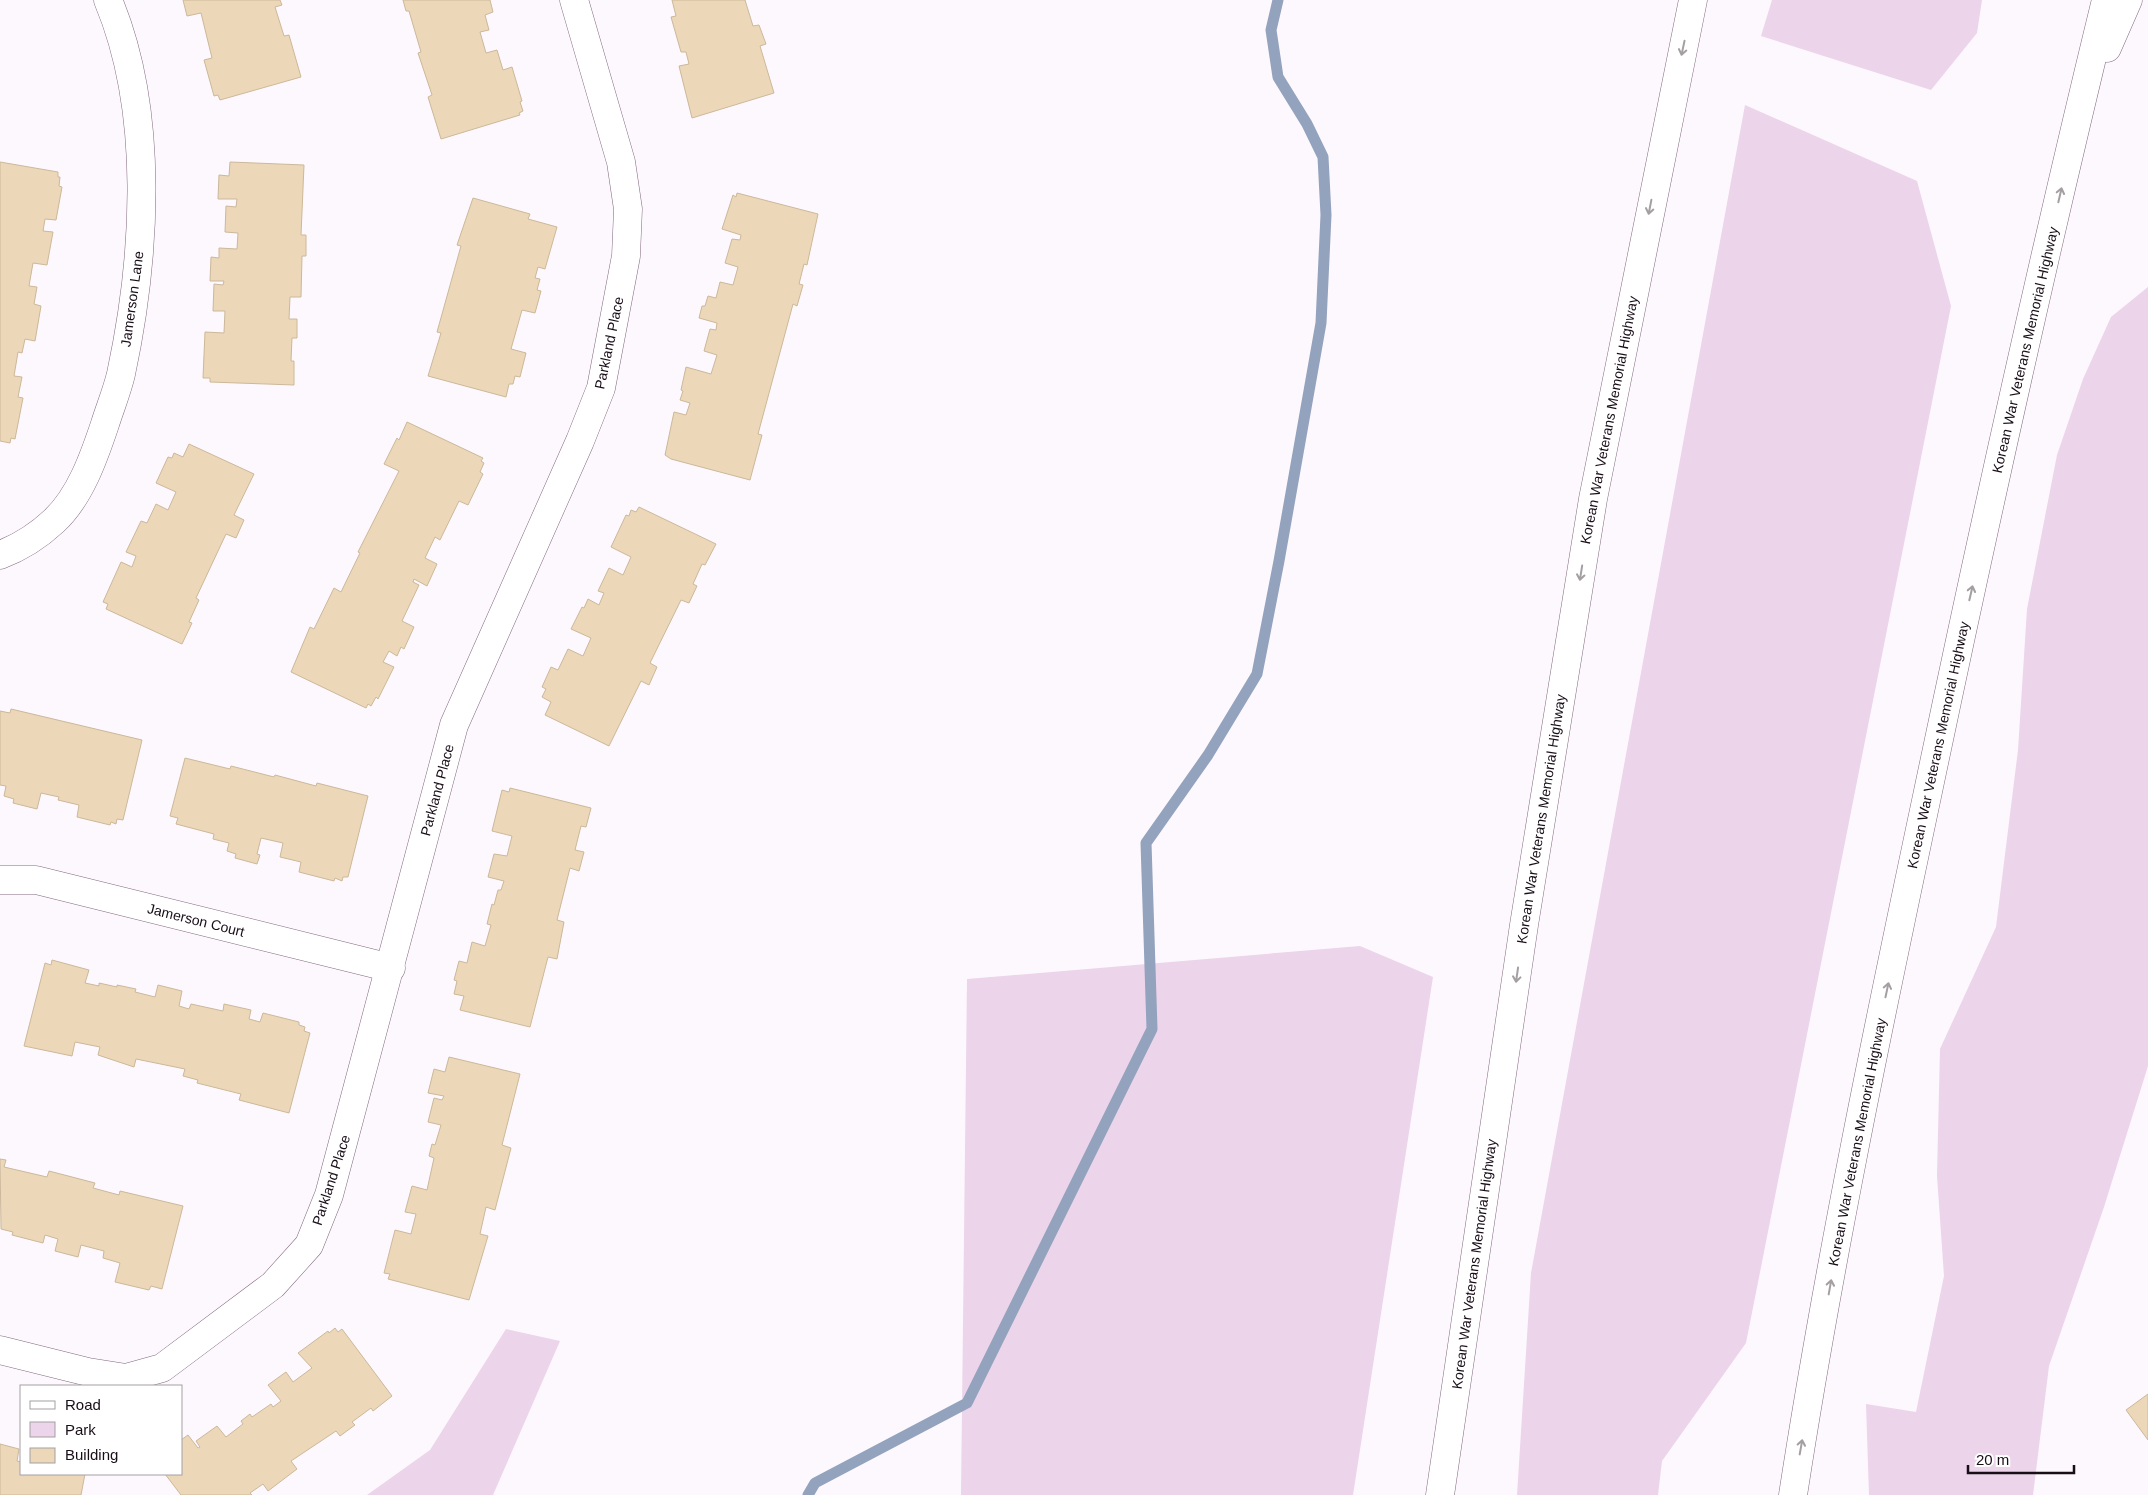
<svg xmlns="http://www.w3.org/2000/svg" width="2148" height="1495" font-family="Arial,sans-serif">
  <rect width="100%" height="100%" fill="#fdf8fd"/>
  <g fill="#ecd4ea">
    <path d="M1772 0H1982L1977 33 1931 90 1761 36Z"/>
    <path d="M1745 105 1917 181 1951 306 1746 1343 1662 1461 1658 1495H1517L1531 1273Z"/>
    <path d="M2148 287V1066L2104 1207 2049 1366 2033 1495H1869L1866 1404 1916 1412 1944 1276 1937 1176 1940 1049 1996 927 2018 750 2027 609 2057 455 2083 379 2111 317Z"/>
    <path d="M1360 946 1433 977 1353 1495H961L967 979Z"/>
    <path d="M506 1329 560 1341 493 1495H367L430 1450Z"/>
  </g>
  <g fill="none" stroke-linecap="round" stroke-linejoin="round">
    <path stroke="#93a2bd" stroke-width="11" d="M808 1495 815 1483 967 1403 1152 1029 1146 843 1208 755 1257 674 1279 561 1321 323 1326 215 1323 157 1307 124 1278 77 1271 30 1278 0"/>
  </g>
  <g fill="#ecd8b9" stroke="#ccb89a">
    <path d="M183 0H280L282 5 275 7 284 36 289 35 301 77 220 100 218 95 214 96 204 60 212 58 201 13 187 16Z"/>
    <path d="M403 0H490L493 12 485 15 489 30 480 32 486 53 497 50 503 70 512 67 522 101 520 102 523 111 519 113 520 115 441 139 428 97 432 95 418 53 421 52 409 11H406Z"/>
    <path d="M672 0H745L753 26 759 25 766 44 760 46 774 93 692 118 679 66 689 64 686 52H681L671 17 676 16Z"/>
    <path d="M0 162 58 172V177H60L59 186 62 187 56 220 45 219 43 231 53 232 47 265 33 263 29 286 37 287 34 304 41 306 35 341 25 339 22 353 18 352 14 376 22 377 18 397 23 398 15 439 11 438 10 443 0 441Z"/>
    <path d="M230 162 304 165 301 235H306V256H302L301 297H290L289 319H297V338H292L291 361H294V385L210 382V378H203L205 332 224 333 225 311H213L214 284 223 285 224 281H210L211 257 219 258V248L237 249 238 233 225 232 226 206 236 207 237 199H218L219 175 229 176Z"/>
    <path d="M737 193 818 214 807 265 804 264 799 284 803 285 797 306 793 304 758 434 762 435 750 480 671 459 665 455 674 412 686 415 690 403 680 400 683 391 681 390 686 367 711 374 717 355 704 351 710 329 716 330 717 323 699 318 702 306H705L708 296 716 298 720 282 733 285 738 267 725 263 732 239 740 240 741 235 722 229 733 195 736 197Z"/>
    <path d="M473 198 530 214 528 219 557 227 545 269 538 267 535 278 540 279 537 290 541 291 535 313 522 310 511 349 526 353 520 377 515 376 513 384H509L506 397 428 376 441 333 437 332 461 246 457 245Z"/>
    <path d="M407 422 483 458 481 461 484 463 480 472 483 474 468 505 459 501 440 540 435 537 425 558 437 564 427 586 414 579 413 582 419 585 402 621 414 627 404 649 401 647 397 656 389 651 383 662 394 667 378 699 376 697 371 706 368 704 366 708 291 672 310 627 314 629 334 588 341 592 360 553 358 552 399 471 384 464 397 438 399 440Z"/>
    <path d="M189 444 254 474 234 515 244 520 236 538 226 534 196 598 199 600 189 622 192 623 182 644 106 609 108 604 103 602 121 562 132 567 136 556 126 552 141 521 147 523 156 504 168 510 176 492 156 483 168 457 172 458 174 453 183 457Z"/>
    <path d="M639 507 716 544 705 565 702 564 693 584 697 586 689 603 681 600 650 663 657 667 649 685 641 681 609 746 545 715 551 702 542 697 546 689 542 687 551 667 558 670 568 649 583 656 591 638 571 629 582 607 584 608 588 599 599 605 604 593 598 591 609 568 623 575 631 557 611 547 626 515 629 516 631 510 636 512Z"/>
    <path d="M11 709 142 740 123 820 117 819 116 824 111 822 110 825 77 817 79 805 58 800 59 797 41 793 37 809 13 803 14 799 4 796 6 786 0 785V711L10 713Z"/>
    <path d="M185 758 230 769 231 766 274 777 275 775 316 786 317 783 368 796 348 877H343L342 881 335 878 334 881 299 872 301 862 280 857 283 843 261 838 257 854 260 855 257 864 235 858 236 854 227 851 229 843 213 839 214 834 176 824 178 818 170 816Z"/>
    <path d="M510 788 591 808 586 827 581 826 575 850 584 852 579 871 570 868 557 920 564 922 557 959 548 957 530 1027 460 1010 464 996 454 994 457 981 454 980 459 961 467 963 472 942 485 946 491 925 487 924 492 904 494 905 498 890H501L504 881 488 877 494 854 507 856 512 836 492 831 502 790 509 792Z"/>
    <path d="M52 960 89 970 85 983 99 986V983L117 987V985L136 989 135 992 155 997 158 985 182 991 179 1006 189 1009 191 1004 223 1011 224 1004 251 1010 249 1019 260 1022 263 1013 299 1022V1025L305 1027 304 1031 310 1033 289 1113 239 1100 241 1094 197 1083 198 1080 183 1076 185 1069 136 1059 134 1067 98 1055 100 1047 75 1042 72 1056 24 1046 45 963 51 965Z"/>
    <path d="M449 1057 520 1074 502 1145 511 1148 495 1210 486 1207 480 1234 488 1236 469 1300 388 1279 390 1274 384 1273 395 1230 411 1234 416 1214 405 1212 412 1186 427 1190 434 1158 429 1156 432 1144 435 1145 441 1125 428 1122 434 1098 442 1100 444 1096 428 1093 434 1069 445 1072Z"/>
    <path d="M0 1159 6 1160 4 1167 47 1177 49 1171 95 1183 93 1188 119 1195 120 1191 183 1206 162 1289 151 1286 149 1290 115 1282 120 1263 103 1258 104 1251 81 1245 78 1257 55 1251 58 1239 45 1235 43 1243 12 1235 13 1232 1 1229Z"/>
    <path d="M335 1328 338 1332 342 1329 392 1396 373 1411 371 1408 352 1422 355 1425 340 1436 336 1431 291 1461 297 1469 268 1491 263 1484 250 1493 252 1495H181L165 1474H181V1440L188 1435 198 1448 200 1447 196 1441 217 1426 226 1437 243 1424 241 1421 250 1414 252 1417 271 1404 273 1407 281 1401 268 1385 286 1372 293 1382 312 1368 298 1353 328 1331 329 1333Z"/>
    <path d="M2148 1394V1440L2126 1410Z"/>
    <path d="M0 1444 19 1449 17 1461 21 1462V1474H85L81 1495H0Z"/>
  </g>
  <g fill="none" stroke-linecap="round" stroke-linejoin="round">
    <defs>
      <g id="minor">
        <path d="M0 555C21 547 38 536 54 521 80 497 94 457 105 424 110 408 117 391 121 374 146 257 155 112 108 0"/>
        <path d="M0 880H36L391 968"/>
        <path d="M0 1350 88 1372 126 1378 162 1368 273 1285 309 1245 329 1195 454 725 580 441 601 388 626 256 628 209 621 162 574 0"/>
      </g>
      <g id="highway">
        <path d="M2107 48 2128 0"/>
        <path d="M1440 1495 1524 925 1593 499 1693 0"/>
        <path d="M1793 1495C1829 1262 1877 1032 1926 801 1982 534 2041 266 2106 0"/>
      </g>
    </defs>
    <use href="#minor" stroke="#826980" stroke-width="29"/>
    <use href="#highway" stroke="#826980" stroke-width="29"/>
    <use href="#minor" stroke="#fff" stroke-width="28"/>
    <use href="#highway" stroke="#fff" stroke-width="28"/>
  </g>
  <defs><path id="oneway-shaft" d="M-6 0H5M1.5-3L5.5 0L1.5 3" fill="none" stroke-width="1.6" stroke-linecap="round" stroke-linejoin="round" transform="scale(1.25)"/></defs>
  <g stroke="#a39fa2">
    <use href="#oneway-shaft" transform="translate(1683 48) rotate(102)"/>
    <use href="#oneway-shaft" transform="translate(2060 195) rotate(-77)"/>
    <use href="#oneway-shaft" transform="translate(1650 207) rotate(101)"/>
    <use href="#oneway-shaft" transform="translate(1581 573) rotate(99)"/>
    <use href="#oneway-shaft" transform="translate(1971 593) rotate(-77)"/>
    <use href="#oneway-shaft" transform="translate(1517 975) rotate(98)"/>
    <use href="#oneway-shaft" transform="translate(1887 990) rotate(-78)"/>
    <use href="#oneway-shaft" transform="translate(1830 1287) rotate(-80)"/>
    <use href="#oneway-shaft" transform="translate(1801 1447) rotate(-80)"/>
  </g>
  <g text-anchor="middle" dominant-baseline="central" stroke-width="5" stroke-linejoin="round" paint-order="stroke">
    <g font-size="14" fill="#180e17" stroke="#fff">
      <text transform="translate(132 299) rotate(-82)">Jamerson Lane</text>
      <text transform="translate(609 343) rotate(-78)">Parkland Place</text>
      <text transform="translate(2025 350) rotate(-77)">Korean War Veterans Memorial Highway</text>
      <text transform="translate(1609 420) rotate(-79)">Korean War Veterans Memorial Highway</text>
      <text transform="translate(1938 745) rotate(-78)">Korean War Veterans Memorial Highway</text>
      <text transform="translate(437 790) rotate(-75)">Parkland Place</text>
      <text transform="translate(1541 819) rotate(-81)">Korean War Veterans Memorial Highway</text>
      <text transform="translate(196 920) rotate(14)">Jamerson Court</text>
      <text transform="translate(1857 1142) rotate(-79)">Korean War Veterans Memorial Highway</text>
      <text transform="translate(331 1180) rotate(-72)">Parkland Place</text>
      <text transform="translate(1474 1264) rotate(-82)">Korean War Veterans Memorial Highway</text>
    </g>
  </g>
  <rect x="20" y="1385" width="162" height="90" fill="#ffffff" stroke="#a39fa2"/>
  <rect x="30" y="1401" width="25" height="8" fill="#ffffff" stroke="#a39fa2"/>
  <text x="65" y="1410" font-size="15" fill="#180e17">Road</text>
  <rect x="30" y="1422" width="25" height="15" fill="#ecd4ea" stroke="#a39fa2"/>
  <text x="65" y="1435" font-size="15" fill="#180e17">Park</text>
  <rect x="30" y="1448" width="25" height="15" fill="#ecd8b9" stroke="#a39fa2"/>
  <text x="65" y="1460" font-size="15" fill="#180e17">Building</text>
  <path d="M1968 1465v8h106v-8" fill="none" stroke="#180e17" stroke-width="2.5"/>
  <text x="1976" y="1465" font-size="15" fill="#180e17" stroke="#ffffff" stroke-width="4" paint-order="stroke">20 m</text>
</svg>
